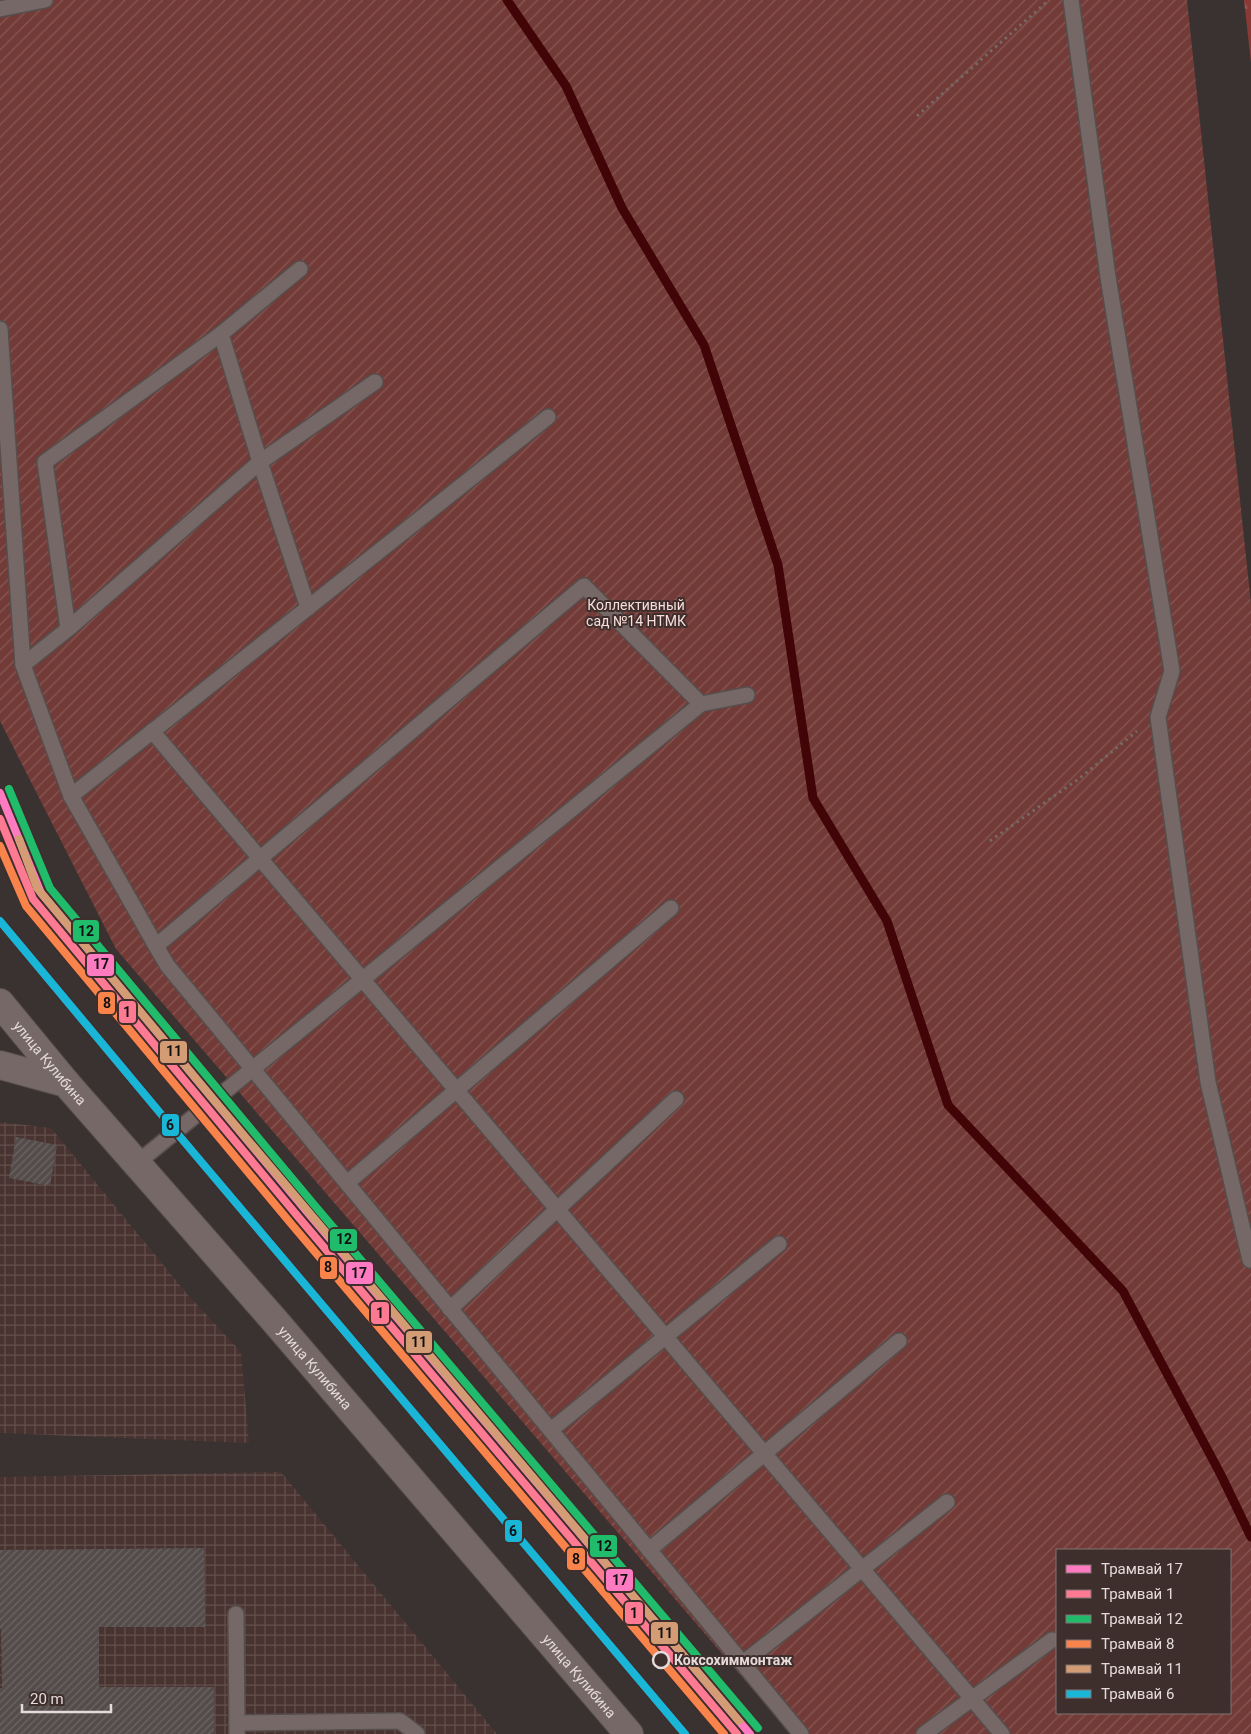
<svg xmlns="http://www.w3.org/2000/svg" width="1251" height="1734" font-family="Roboto,sans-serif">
  <defs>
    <pattern id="industrial-grid" width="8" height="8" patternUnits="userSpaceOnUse" patternTransform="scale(1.25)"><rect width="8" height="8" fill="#483330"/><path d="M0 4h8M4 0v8" fill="none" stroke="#62504d"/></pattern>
    <pattern id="forest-firs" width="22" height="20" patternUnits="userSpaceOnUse" patternTransform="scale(1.25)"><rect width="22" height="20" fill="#8a3a36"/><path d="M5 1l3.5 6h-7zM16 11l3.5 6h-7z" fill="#9a5652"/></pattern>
    <pattern id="garden-furrows" width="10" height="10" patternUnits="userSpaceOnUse" patternTransform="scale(1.25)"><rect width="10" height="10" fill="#733b37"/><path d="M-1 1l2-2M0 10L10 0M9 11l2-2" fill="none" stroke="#875753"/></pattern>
    <pattern id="building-hatch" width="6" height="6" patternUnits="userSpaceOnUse" patternTransform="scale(1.25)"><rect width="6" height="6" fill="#534c4b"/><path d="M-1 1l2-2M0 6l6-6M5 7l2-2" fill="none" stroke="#6c6564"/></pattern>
  </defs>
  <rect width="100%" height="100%" fill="#3a3230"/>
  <g fill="url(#industrial-grid)">
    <path d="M0 1122 51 1128 188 1295 241 1352 249 1443 0 1433Z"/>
    <path d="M281 1472 497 1734H0V1477Z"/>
  </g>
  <path fill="url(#forest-firs)" d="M1244 0H1251V63Z"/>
  <path fill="url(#garden-furrows)" fill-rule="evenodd" d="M0 0H1187L1251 604V1734H791L116 949 0 721ZM1057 1550H1230V1713H1057Z"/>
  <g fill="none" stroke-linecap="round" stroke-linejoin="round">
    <path stroke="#410407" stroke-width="9" d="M507 0 566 86 622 208 704 345 778 565 813 798 887 921 948 1105 1123 1291 1221 1475 1251 1537"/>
  </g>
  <g fill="url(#building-hatch)">
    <path d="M16 1137 57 1145 50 1186 9 1178Z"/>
    <path d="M204 1548 205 1627H99V1687H214V1734H0V1688H2L1 1629H0V1550Z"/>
  </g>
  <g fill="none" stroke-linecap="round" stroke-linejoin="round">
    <defs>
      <g id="service">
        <path d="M1071 0 1108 277 1172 671 1158 717 1208 1082 1250 1260"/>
        <path d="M0 9 45 0"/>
        <path d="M0 329 23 665 71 796 156 946 167 965 801 1734"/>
        <path d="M221 334 260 462 308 608"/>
        <path d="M68 629 45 462 221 334 300 269"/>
        <path d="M23 665 68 629 260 462 375 382"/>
        <path d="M152 731 1002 1734"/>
        <path d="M71 796 548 417"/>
        <path d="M156 946 584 586 701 704 747 695"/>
        <path d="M137 1163 701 704"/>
        <path d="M347 1183 671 908"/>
        <path d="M450 1309 676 1099"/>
        <path d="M551 1430 779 1244"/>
        <path d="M649 1550 899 1341"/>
        <path d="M236 1614 237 1734"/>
        <path d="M743 1663 947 1502"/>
        <path d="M237 1723 400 1721 417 1734"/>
        <path d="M924 1734 1052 1640"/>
      </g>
      <g id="tertiary">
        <path id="s1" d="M0 1003 66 1083 274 1320 629 1734"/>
        <path d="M0 1065 66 1083"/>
      </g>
    </defs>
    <use href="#service" stroke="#554e4c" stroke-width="18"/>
    <use href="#tertiary" stroke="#554e4c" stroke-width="30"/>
    <g stroke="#746967" stroke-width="3" stroke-dasharray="2.5 4" stroke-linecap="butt">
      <path d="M917 116 1049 0"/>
      <path d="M990 841 1080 778 1137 731"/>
    </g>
    <use href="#service" stroke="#756866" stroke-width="15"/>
    <use href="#tertiary" stroke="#756866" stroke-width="28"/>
    <defs>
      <path id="tram-1" d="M0 793 41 893 308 1213 750 1734"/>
      <path id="tram-2" d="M0 819 33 899 300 1219 737 1734"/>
      <path id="tram-3" d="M9 789 50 888 316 1207 758 1728"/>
      <path id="tram-4" d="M0 846 26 906 293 1226 724 1734"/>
      <path id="tram-5" d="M19 839 37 888 214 1100 739 1721"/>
      <path id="tram-6" d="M0 921 176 1132 685 1734"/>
    </defs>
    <use href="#tram-1" stroke="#3e2e2c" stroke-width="11"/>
    <use href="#tram-2" stroke="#3e2e2c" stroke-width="11"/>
    <use href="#tram-3" stroke="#3e2e2c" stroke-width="11"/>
    <use href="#tram-4" stroke="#3e2e2c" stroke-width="11"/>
    <use href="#tram-5" stroke="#3e2e2c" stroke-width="11"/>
    <use href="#tram-6" stroke="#3e2e2c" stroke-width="11"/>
    <use href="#tram-1" stroke="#fe7ac1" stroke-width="8"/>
    <use href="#tram-2" stroke="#fe7a93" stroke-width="8"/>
    <use href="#tram-3" stroke="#20bc6c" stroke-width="8"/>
    <use href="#tram-4" stroke="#f8844c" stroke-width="8"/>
    <use href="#tram-5" stroke="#d39c74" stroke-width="8"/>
    <use href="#tram-6" stroke="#1ab6d8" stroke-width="8"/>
  </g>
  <circle fill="#3e2e2c" stroke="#e5dbda" stroke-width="2.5" cx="661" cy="1660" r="8"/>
  <g text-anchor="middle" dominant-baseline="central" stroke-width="4" stroke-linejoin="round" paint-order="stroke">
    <g font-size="14" fill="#f8ddda" stroke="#3e2e2c">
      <text x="636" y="605">Коллективный<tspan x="636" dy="16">сад №14 НТМК</tspan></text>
    </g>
    <g font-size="14" fill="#e5dbda" stroke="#3e2e2c">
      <text stroke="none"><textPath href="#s1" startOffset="78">улица Кулибина</textPath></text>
      <text stroke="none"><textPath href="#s1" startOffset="482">улица Кулибина</textPath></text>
      <text stroke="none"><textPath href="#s1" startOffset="888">улица Кулибина</textPath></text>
    </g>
    <g font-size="14" font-weight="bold" fill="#e5dbda" stroke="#3e2e2c" text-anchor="start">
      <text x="674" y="1660">Коксохиммонтаж</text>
    </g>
  </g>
  <g stroke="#3e2e2c" stroke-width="2">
    <rect x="72" y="919" width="28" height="24" rx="5" fill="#20bc6c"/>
    <rect x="86" y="953" width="29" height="24" rx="5" fill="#fe7ac1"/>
    <rect x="97" y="991" width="19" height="24" rx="5" fill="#f8844c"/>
    <rect x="118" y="1000" width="19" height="24" rx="5" fill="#fe7a93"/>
    <rect x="159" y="1040" width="29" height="24" rx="5" fill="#d39c74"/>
    <rect x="161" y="1113" width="19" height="24" rx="5" fill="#1ab6d8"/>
    <rect x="329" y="1228" width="29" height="24" rx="5" fill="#20bc6c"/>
    <rect x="319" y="1256" width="19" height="24" rx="5" fill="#f8844c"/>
    <rect x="345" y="1261" width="29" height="24" rx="5" fill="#fe7ac1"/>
    <rect x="370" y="1301" width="20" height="24" rx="5" fill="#fe7a93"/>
    <rect x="405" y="1330" width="28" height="24" rx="5" fill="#d39c74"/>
    <rect x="504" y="1519" width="19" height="24" rx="5" fill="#1ab6d8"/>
    <rect x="589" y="1534" width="29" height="24" rx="5" fill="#20bc6c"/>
    <rect x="566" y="1547" width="20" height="24" rx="5" fill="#f8844c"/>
    <rect x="605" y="1568" width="29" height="24" rx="5" fill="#fe7ac1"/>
    <rect x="624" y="1601" width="20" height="24" rx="5" fill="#fe7a93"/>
    <rect x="650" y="1621" width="29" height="24" rx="5" fill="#d39c74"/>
  </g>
  <g font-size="14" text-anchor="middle" font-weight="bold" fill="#111">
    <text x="86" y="936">12</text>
    <text x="101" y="969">17</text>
    <text x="107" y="1008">8</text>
    <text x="127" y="1017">1</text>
    <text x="174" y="1056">11</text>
    <text x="170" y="1130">6</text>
    <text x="344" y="1244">12</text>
    <text x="328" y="1272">8</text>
    <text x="359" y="1278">17</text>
    <text x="380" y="1318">1</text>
    <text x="419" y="1347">11</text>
    <text x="513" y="1536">6</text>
    <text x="604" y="1551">12</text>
    <text x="576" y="1564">8</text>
    <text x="620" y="1585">17</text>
    <text x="634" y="1618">1</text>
    <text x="665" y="1638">11</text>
  </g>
  <rect x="1056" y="1549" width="175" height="165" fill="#3e2e2c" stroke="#817372"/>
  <rect x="1066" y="1565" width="25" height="8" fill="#fe7ac1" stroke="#817372"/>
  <text x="1101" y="1574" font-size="15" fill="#e5dbda">Трамвай 17</text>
  <rect x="1066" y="1590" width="25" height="8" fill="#fe7a93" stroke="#817372"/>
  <text x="1101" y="1599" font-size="15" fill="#e5dbda">Трамвай 1</text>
  <rect x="1066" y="1615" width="25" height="8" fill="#20bc6c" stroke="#817372"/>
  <text x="1101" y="1624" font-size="15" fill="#e5dbda">Трамвай 12</text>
  <rect x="1066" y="1640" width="25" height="8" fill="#f8844c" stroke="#817372"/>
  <text x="1101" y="1649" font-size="15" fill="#e5dbda">Трамвай 8</text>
  <rect x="1066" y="1665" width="25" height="8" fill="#d39c74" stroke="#817372"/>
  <text x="1101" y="1674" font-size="15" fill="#e5dbda">Трамвай 11</text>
  <rect x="1066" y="1690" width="25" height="8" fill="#1ab6d8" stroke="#817372"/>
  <text x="1101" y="1699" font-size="15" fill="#e5dbda">Трамвай 6</text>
  <path d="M22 1704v8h89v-8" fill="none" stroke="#e5dbda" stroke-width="2.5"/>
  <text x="30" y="1704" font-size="15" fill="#e5dbda" stroke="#3e2e2c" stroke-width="4" paint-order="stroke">20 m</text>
</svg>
